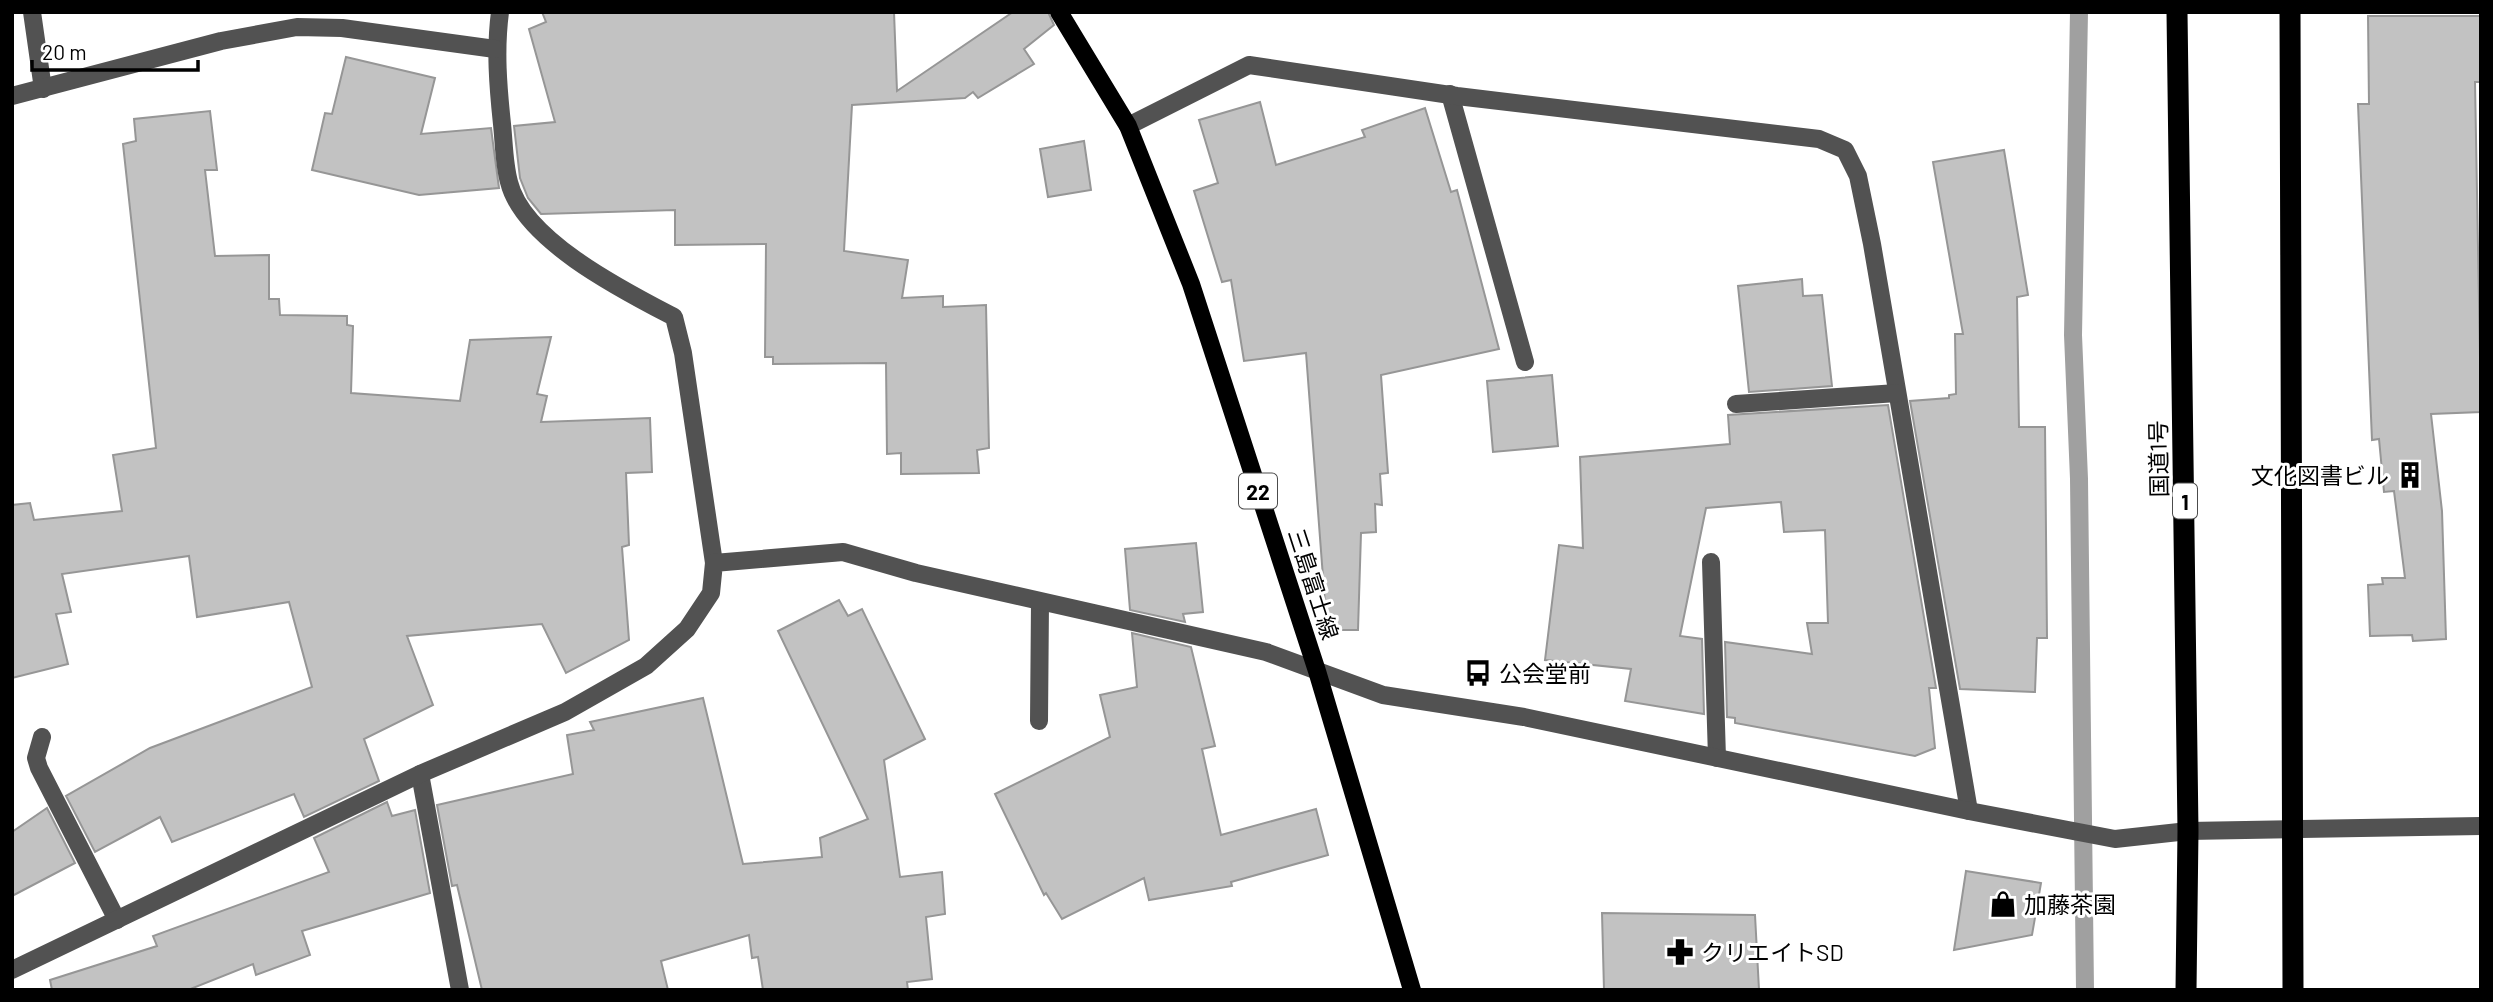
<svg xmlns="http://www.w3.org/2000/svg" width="2493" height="1002" font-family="Barlow,'Noto Sans JP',sans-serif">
  <rect width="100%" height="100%" fill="#fff"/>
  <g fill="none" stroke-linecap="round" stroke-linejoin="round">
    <path stroke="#a0a0a0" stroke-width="18" d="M2079 12 2073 335 2079 479 2085 990"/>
  </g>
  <g fill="#c2c2c2" stroke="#969696" stroke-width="2">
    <path d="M542 12H894L897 91 1013 12H1048L1054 25 1024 49 1034 64 978 98 973 92 965 98 852 105 844 251 908 260 902 298 943 296V307L986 305 989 448 977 450 979 473 901 474V453L887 454 886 363 773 364V357H765L766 244 675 245V210L541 214 528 198 520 178 514 126 555 122 529 29 546 22Z"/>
    <path d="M2368 16H2481V82H2475L2481 412 2431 414 2442 511 2446 639 2413 641 2412 635 2370 636 2368 585 2383 584 2382 578H2405L2394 491 2384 492 2379 439 2372 440 2358 104H2369Z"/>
    <path d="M346 57 435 78 421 134 491 128 499 188 419 195 312 170 325 113 332 114Z"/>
    <path d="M1260 102 1276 165 1365 137 1362 130 1425 108 1451 192 1457 190 1499 349 1381 375 1388 473 1380 474 1382 505 1375 504 1376 532 1361 533 1358 630H1327L1306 353 1244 361 1231 280 1222 282 1194 191 1218 183 1199 120Z"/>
    <path d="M210 111 217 170H205L215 256 269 255V299H279L280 315 347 316V325L353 326 351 393 460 401 470 340 551 337 537 394 547 396 541 422 650 418 652 472 626 473 629 545 622 547 629 640 566 673 542 624 407 636 433 705 364 739 379 781 304 817 294 794 172 842 160 817 95 852 66 796 150 748 312 687 289 602 197 617 189 556 62 574 71 612 56 614 68 664 12 678V505L30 503 34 520 122 511 113 455 156 448 123 144 136 141 134 119Z"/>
    <path d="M1084 141 1091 190 1048 197 1040 149Z"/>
    <path d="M2004 150 2028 295 2017 297 2019 427H2045L2047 638H2037L2035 692 1960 689 1910 401 1949 398V395L1956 394 1955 334H1963L1933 162Z"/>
    <path d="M1802 279 1803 296 1822 295 1832 386 1749 392 1738 286Z"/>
    <path d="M1552 375 1558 446 1493 452 1487 381Z"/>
    <path d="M1888 405 1936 688H1929L1935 748 1915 756 1735 723V718L1727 717 1725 642 1812 654 1807 623H1828L1825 530 1784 532 1781 502 1706 508 1680 636 1702 639 1704 714 1625 701 1631 669 1545 660 1559 545 1583 548 1580 457 1730 444 1728 415Z"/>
    <path d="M1196 543 1203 612 1183 614 1185 622 1130 610 1125 549Z"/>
    <path d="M839 600 848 616 862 609 925 739 884 760 900 877 942 872 945 914 926 917 932 979 907 982 908 990H763L758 957 752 958 749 935 661 961 668 990H482L457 885 452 886 437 805 573 774 567 735 594 730 590 722 703 698 743 864 822 857 820 838 868 819 778 631Z"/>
    <path d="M1132 633 1191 647 1215 746 1202 749 1221 835 1316 809 1328 855 1231 882 1232 886 1149 900 1144 878 1062 919 1046 893 1044 895 995 794 1110 737 1100 695 1137 687Z"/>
    <path d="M387 802 392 816 415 810 430 893 302 931 310 955 256 975 253 964 188 990H52L50 980 157 946 153 936 329 872 314 838Z"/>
    <path d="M47 808 75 863 12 896V832Z"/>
    <path d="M1966 871 2041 883 2032 935 1954 950Z"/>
    <path d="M1602 913 1755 915 1759 990H1604Z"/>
  </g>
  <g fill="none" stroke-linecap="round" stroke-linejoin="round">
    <g stroke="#525252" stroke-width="18">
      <path d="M32 12 43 89"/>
      <path d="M500 12C495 50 498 86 502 124 504 143 504 164 509 182 523 240 624 291 674 317L683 353 714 563"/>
      <path d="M1450 94 1525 362"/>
      <path d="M12 96 221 41 297 27 342 28 495 49"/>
      <path d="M1128 126 1249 65 1457 96 1819 139 1845 150 1858 176 1872 244 1969 811"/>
      <path d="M1736 404 1897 393"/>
      <path d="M1711 562 1717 758"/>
      <path d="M1039 721 1040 602"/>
      <path d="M42 737 36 758 39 768 117 920"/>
      <path d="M420 774 460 990"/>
      <path d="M12 970 420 774 565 712 646 666 687 629 711 593 714 563 843 552 916 573 1266 652 1383 695 1524 717 1969 811 2115 839 2188 831 2481 826"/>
    </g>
    <path stroke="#000" stroke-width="18" d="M1059 12 1128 126 1191 284 1317 671 1412 990"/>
    <g stroke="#000" stroke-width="21">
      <path d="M2177 12 2188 831 2186 990"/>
      <path d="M2290 12 2293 990"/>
    </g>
  </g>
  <defs>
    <symbol id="building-bare" viewBox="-9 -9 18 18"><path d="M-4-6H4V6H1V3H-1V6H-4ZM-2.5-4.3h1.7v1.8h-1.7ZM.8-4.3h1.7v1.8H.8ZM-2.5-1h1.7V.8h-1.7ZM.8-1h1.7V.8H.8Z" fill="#000" stroke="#fff" stroke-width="2.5" paint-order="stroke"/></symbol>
    <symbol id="bus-bare" viewBox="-9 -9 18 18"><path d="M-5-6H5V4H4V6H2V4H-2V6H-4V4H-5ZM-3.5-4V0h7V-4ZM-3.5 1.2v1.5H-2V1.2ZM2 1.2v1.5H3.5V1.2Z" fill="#000" stroke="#fff" stroke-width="2.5" paint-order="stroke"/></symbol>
    <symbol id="shop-bare" viewBox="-9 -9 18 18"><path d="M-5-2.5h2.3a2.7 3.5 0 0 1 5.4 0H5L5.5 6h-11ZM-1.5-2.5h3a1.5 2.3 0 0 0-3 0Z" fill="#000" stroke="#fff" stroke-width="2.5" paint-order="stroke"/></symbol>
    <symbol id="pharmacy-bare" viewBox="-9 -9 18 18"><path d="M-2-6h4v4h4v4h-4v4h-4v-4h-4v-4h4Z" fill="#000" stroke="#fff" stroke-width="2.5" paint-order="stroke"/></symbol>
  </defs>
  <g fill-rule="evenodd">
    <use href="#building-bare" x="2391" y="456" width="38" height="38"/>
    <use href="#bus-bare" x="1459" y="654" width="38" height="38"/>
    <use href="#shop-bare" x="1984" y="885" width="38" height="38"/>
    <use href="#pharmacy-bare" x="1661" y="933" width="38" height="38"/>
  </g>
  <g text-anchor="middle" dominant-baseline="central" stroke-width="6" stroke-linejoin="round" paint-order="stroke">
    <g fill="#fff" stroke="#4c4c4c" stroke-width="2">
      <rect x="1239" y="473.5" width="38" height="35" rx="5"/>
      <rect x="2173" y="483.5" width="24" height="35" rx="5"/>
    </g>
    <g font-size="21" font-weight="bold" fill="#000">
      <text x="1258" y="491">22</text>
      <text x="2185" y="501">1</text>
    </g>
    <g font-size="23" fill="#000" stroke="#fff">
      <text transform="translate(2158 459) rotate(-91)">国道1号</text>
      <text transform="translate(1314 584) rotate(72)">三島富士線</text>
    </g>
    <g font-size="23" fill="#000" stroke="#fff" text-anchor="start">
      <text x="2389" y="475" text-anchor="end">文化図書ビル</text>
      <text x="1499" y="673">公会堂前</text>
      <text x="2024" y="904">加藤茶園</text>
      <text x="1701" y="952">クリエイトSD</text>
    </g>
  </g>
  <rect width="2493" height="1002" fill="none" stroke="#000000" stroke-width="28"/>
  <path d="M32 60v10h166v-10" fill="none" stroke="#000000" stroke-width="3.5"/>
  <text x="42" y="60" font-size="21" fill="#000000" stroke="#ffffff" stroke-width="5" paint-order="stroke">20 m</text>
</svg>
